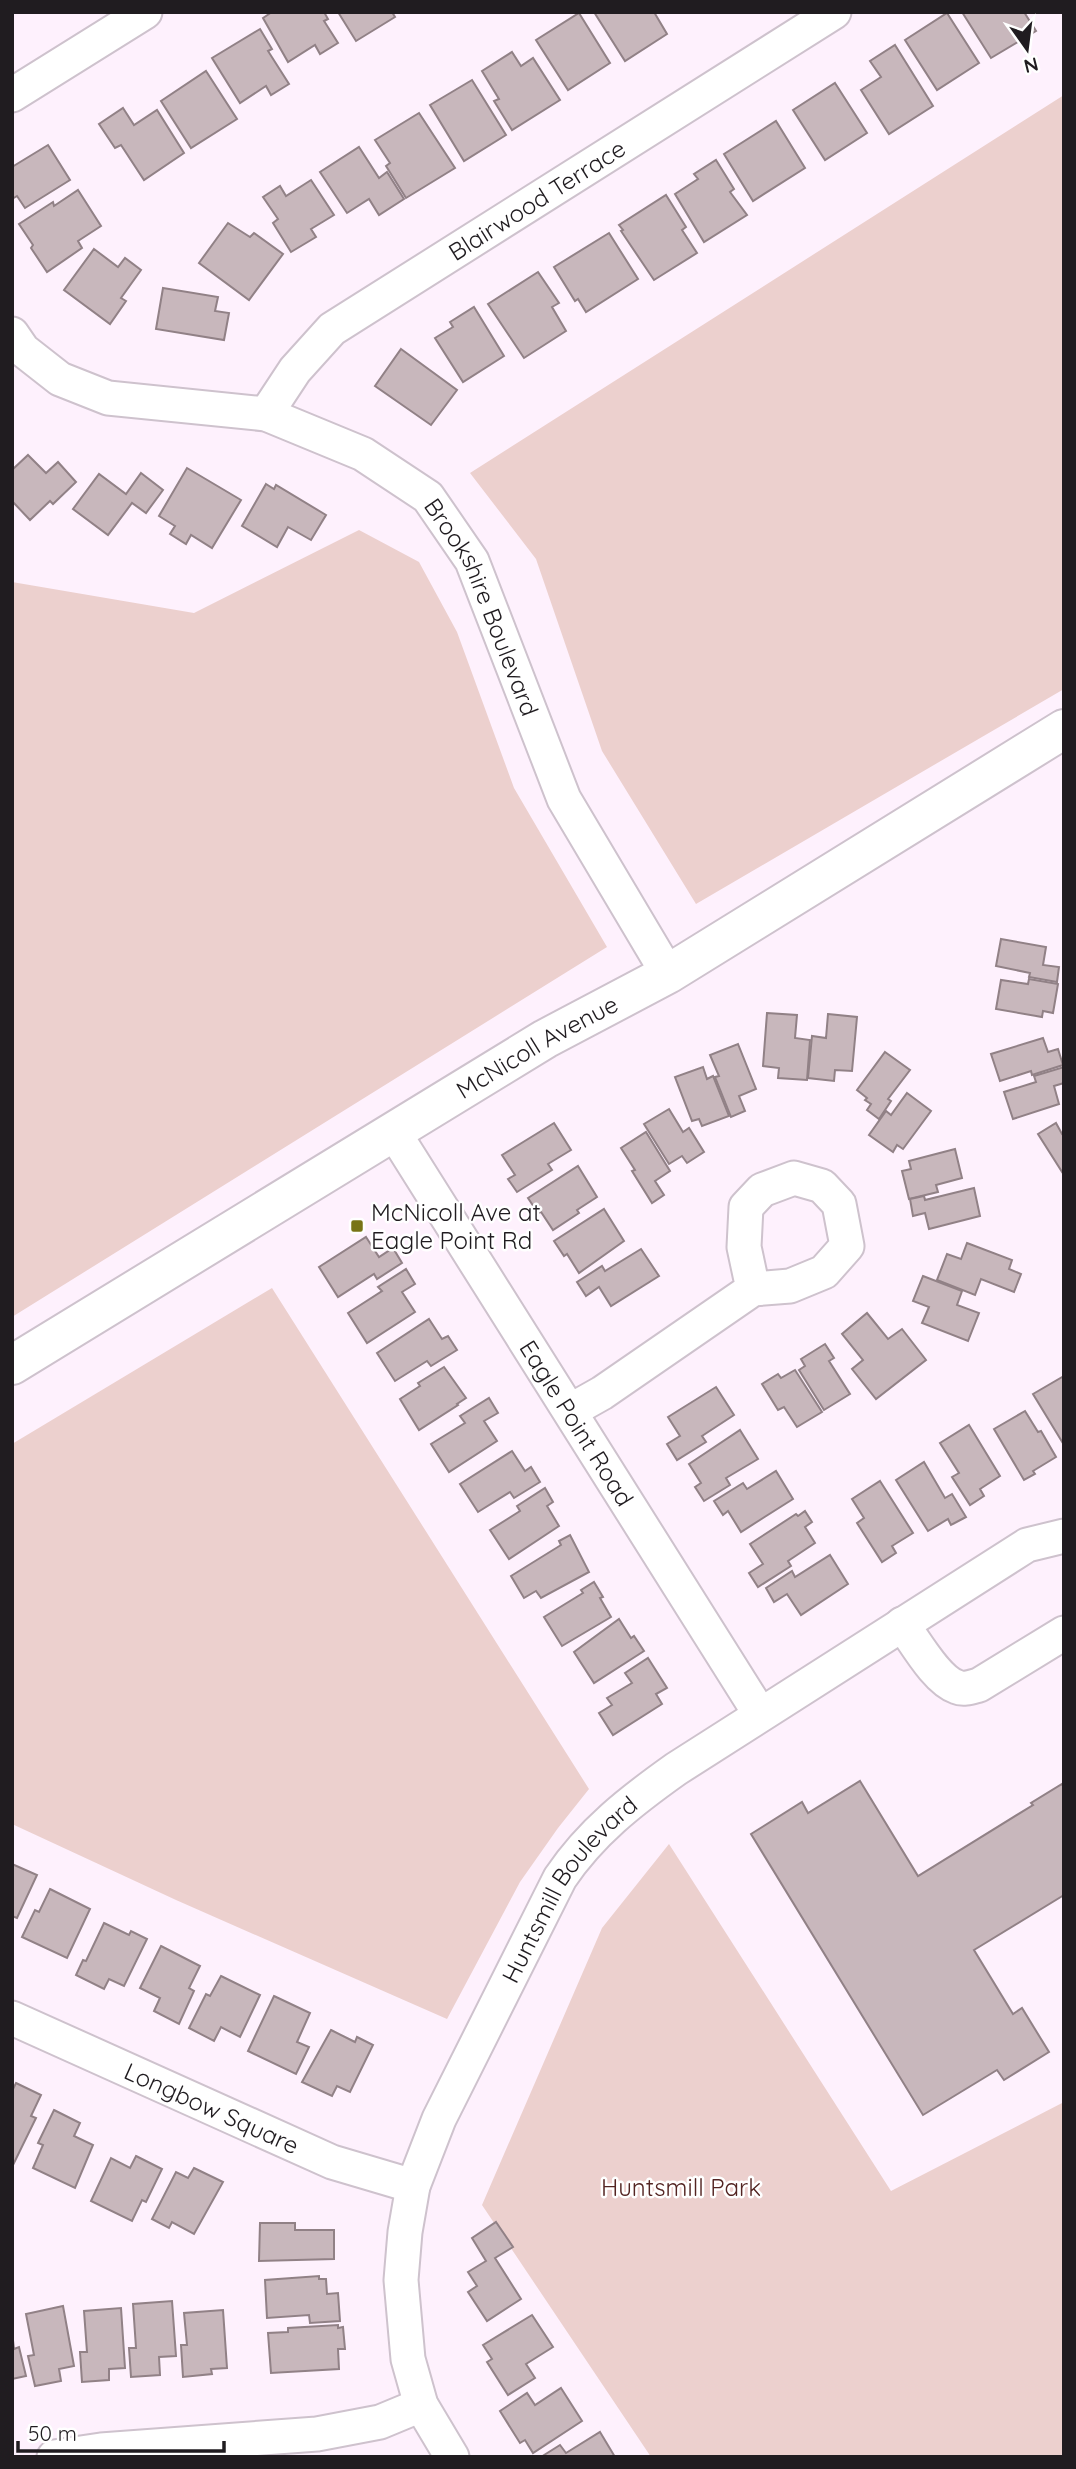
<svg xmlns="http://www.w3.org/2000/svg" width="1076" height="2469" font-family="Quicksand,sans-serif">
  <rect width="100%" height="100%" fill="#fef1fd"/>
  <g fill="#ecd0ce">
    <path d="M1064 95V689L696 904 602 751 536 559 470 473Z"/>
    <path d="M359 530 419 562 457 632 514 788 607 947 12 1317V582L194 613Z"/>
    <path d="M272 1288 589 1789 558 1828 520 1882 447 2019 176 1900 12 1824V1444Z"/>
    <path d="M669 1844 891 2191 1064 2102V2457H651L482 2205 602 1928Z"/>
  </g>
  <g fill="#c8b7bc" stroke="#918186" stroke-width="2">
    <path d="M272 12H324L328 19 324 21 338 43 320 54 315 45 288 62 263 18Z"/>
    <path d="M338 12H392L395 17 356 41Z"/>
    <path d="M594 12H654L667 34 625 61Z"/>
    <path d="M962 12H1024L1036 31 991 58Z"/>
    <path d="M579 13 610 63 568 90 536 40Z"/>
    <path d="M947 13 979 63 937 90 905 40Z"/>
    <path d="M260 29 272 49 268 51 289 84 271 95 266 86 240 103 212 58Z"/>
    <path d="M895 45 933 106 889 134 861 90 881 77 870 61Z"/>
    <path d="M512 52 521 66 533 58 560 100 512 130 494 101 499 99 482 71Z"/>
    <path d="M206 71 237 119 191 148 161 101Z"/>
    <path d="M472 80 506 135 464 161 430 105Z"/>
    <path d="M835 83 867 133 825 160 793 110Z"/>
    <path d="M123 108 134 125 157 110 184 153 144 180 121 145 115 148 99 124Z"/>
    <path d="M419 113 455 168 406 198 386 166 390 163 375 140Z"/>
    <path d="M776 121 805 168 753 201 724 154Z"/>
    <path d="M48 145 70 180 25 208 17 196 12 199V167Z"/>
    <path d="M359 147 379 178 387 172 404 199 379 215 369 199 347 213 320 172Z"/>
    <path d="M716 160 734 189 730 192 747 215 704 242 675 194 698 179 694 174Z"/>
    <path d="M311 180 334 215 311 229 316 237 291 252 273 223 278 219 263 197 280 186 286 196Z"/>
    <path d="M78 190 101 226 78 241 82 248 47 272 31 248 33 245 19 224 53 202 54 206Z"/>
    <path d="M666 195 686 227 682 230 697 253 654 280 621 231 623 230 619 225Z"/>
    <path d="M228 223 250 237 254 233 283 254 249 300 199 263Z"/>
    <path d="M609 233 638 279 586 312 578 299 575 301 554 267Z"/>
    <path d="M94 249 118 267 125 258 141 270 121 298 126 301 110 324 64 290Z"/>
    <path d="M538 272 559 303 552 307 566 331 524 358 488 304Z"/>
    <path d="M163 288 218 297 215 311 229 313 224 340 156 329Z"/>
    <path d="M474 307 504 356 463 382 435 338 453 327 450 322Z"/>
    <path d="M401 349 457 390 431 425 375 386Z"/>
    <path d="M28 455 46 473 58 462 76 482 53 504 50 501 30 520 12 501V470Z"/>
    <path d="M187 468 241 500 212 548 191 535 186 544 170 534 175 526 159 516Z"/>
    <path d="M141 473 163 490 146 513 132 503 108 535 73 509 99 474 126 494Z"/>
    <path d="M266 484 274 489 276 485 326 515 311 540 288 527 277 547 242 526Z"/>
    <path d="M1001 939 1046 947 1043 965 1059 967 1057 982 1029 977 1030 973 996 966Z"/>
    <path d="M1029 979 1058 984 1053 1013 1043 1011 1042 1017 996 1009 1001 980 1028 984Z"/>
    <path d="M767 1013 797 1015 795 1038 810 1040 807 1080 778 1078 779 1068 763 1066Z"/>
    <path d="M828 1014 857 1017 852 1071 835 1070 834 1081 808 1078 812 1036 826 1038Z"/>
    <path d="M1043 1038 1048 1052 1058 1049 1063 1065 1032 1075 1031 1071 1000 1081 991 1054Z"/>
    <path d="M738 1044 756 1089 739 1096 745 1111 731 1117 715 1077 719 1076 710 1055Z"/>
    <path d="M885 1052 910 1070 888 1099 891 1101 879 1119 867 1110 871 1104 865 1100 867 1098 857 1090Z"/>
    <path d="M703 1067 707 1079 713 1076 729 1116 702 1126 699 1119 692 1121 675 1077Z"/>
    <path d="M1064 1067V1083L1054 1086 1059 1104 1013 1119 1004 1092 1036 1082 1034 1076Z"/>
    <path d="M907 1093 931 1111 903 1149 897 1145 893 1152 869 1135 886 1111 891 1115Z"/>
    <path d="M669 1109 683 1132 689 1128 704 1152 687 1163 682 1156 669 1164 644 1124Z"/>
    <path d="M554 1123 571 1150 548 1164 552 1170 517 1192 508 1179 515 1175 502 1155Z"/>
    <path d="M1056 1123 1062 1134 1064 1133V1175L1038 1134Z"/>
    <path d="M646 1132 670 1171 655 1181 664 1195 652 1203 632 1171 635 1170 621 1148Z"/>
    <path d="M955 1149 962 1178 936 1185 938 1192 909 1199 902 1171 911 1169 909 1161Z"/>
    <path d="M578 1166 597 1197 577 1210 579 1213 553 1230 541 1212 538 1213 528 1198Z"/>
    <path d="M974 1188 980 1216 929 1229 925 1213 913 1216 910 1199 924 1196 925 1200Z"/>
    <path d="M604 1209 624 1241 579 1273 567 1254 564 1256 554 1241Z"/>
    <path d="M366 1237 379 1257 393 1248 402 1263 377 1279 374 1274 338 1297 319 1267Z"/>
    <path d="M967 1243 1012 1260 1009 1269 1021 1274 1014 1292 981 1279 975 1295 937 1280 947 1254 961 1259Z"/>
    <path d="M641 1249 659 1276 611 1306 599 1287 586 1296 577 1282 602 1266 605 1271Z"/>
    <path d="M406 1269 415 1284 402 1292 415 1312 367 1343 348 1313 382 1291 378 1287Z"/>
    <path d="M923 1276 962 1291 957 1305 979 1313 968 1341 922 1323 929 1307 913 1301Z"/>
    <path d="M867 1313 888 1339 902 1329 926 1360 876 1399 852 1369 863 1360 842 1334Z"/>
    <path d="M429 1319 442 1339 448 1336 457 1350 431 1366 427 1361 395 1381 377 1353Z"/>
    <path d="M825 1344 834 1358 829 1361 850 1394 824 1410 799 1370 805 1366 801 1359Z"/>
    <path d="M444 1367 466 1398 457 1404 458 1405 419 1430 400 1399 420 1386 418 1383Z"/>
    <path d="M795 1370 822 1412 797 1427 784 1407 778 1410 762 1384 778 1374 781 1378Z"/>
    <path d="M1064 1376V1445L1033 1394Z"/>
    <path d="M716 1387 734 1415 702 1436 706 1442 677 1460 667 1444 680 1436 668 1417Z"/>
    <path d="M489 1398 498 1413 484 1421 497 1441 449 1472 431 1444 465 1423 460 1416Z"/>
    <path d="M1025 1411 1038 1432 1041 1431 1056 1457 1033 1471 1035 1474 1024 1480 994 1429Z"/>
    <path d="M969 1425 1000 1476 980 1489 984 1496 970 1505 952 1477 959 1473 940 1443Z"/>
    <path d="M740 1430 758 1459 726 1478 730 1485 704 1501 695 1487 701 1483 689 1464Z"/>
    <path d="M512 1451 525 1471 531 1467 540 1482 514 1498 510 1492 478 1512 460 1484Z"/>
    <path d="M924 1462 945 1498 952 1494 966 1517 951 1525 948 1519 928 1531 896 1480Z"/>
    <path d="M776 1471 793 1499 741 1532 728 1511 723 1515 714 1501 743 1483 747 1489Z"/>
    <path d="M880 1481 913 1533 892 1546 896 1553 882 1562 857 1523 864 1518 852 1499Z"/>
    <path d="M545 1488 553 1502 547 1506 559 1526 509 1559 490 1530 520 1511 517 1506Z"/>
    <path d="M805 1511 812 1522 805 1527 815 1543 788 1561 791 1566 758 1587 749 1573 763 1564 750 1544 796 1514 798 1516Z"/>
    <path d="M570 1535 589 1572 541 1598 536 1591 524 1598 511 1576 561 1545 559 1541Z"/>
    <path d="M830 1555 848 1584 801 1615 787 1594 774 1602 766 1588 792 1571 795 1577Z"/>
    <path d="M594 1582 603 1597 600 1598 611 1617 562 1646 544 1617 583 1593 581 1590Z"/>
    <path d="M619 1619 631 1638 634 1636 644 1651 594 1683 574 1652Z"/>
    <path d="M648 1658 667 1688 656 1694 662 1704 613 1735 599 1713 612 1705 607 1698 632 1683 625 1673Z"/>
    <path d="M860 1781 918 1876 1033 1805 1031 1803 1062 1784 1064 1788V1895L974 1950 1013 2014 1022 2008 1049 2052 1004 2080 997 2070 923 2115 751 1834 802 1802 808 1813Z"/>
    <path d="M12 1864 37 1875 17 1918 12 1916Z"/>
    <path d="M50 1889 90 1909 67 1958 22 1937 35 1910 39 1912Z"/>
    <path d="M104 1923 129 1935 131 1931 147 1939 124 1986 109 1979 104 1989 76 1975 83 1960 86 1961Z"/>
    <path d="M161 1946 200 1966 189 1988 194 1991 179 2024 154 2011 160 1998 140 1988Z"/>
    <path d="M221 1976 260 1995 240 2037 221 2027 214 2041 189 2028 206 1994 210 1996Z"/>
    <path d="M274 1996 310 2013 297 2042 309 2047 296 2074 248 2051Z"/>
    <path d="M331 2030 355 2042 357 2037 373 2045 350 2092 337 2086 332 2096 302 2082Z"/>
    <path d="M16 2083 41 2095 31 2116 36 2118 13 2165 12 2091Z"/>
    <path d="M54 2110 80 2123 74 2136 93 2145 75 2188 33 2168 43 2145 38 2143Z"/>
    <path d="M136 2156 162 2169 146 2202 142 2200 132 2221 91 2201 111 2158 130 2168Z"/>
    <path d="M194 2168 223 2182 194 2234 172 2222 169 2228 152 2219 176 2172 188 2178Z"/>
    <path d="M496 2222 513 2247 495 2258 521 2299 487 2321 468 2292 477 2286 468 2272 486 2261 472 2238Z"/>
    <path d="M260 2223H295V2230H334V2259L259 2261Z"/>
    <path d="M319 2276V2279H326L327 2294 338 2293 340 2321 310 2323 309 2315 267 2318 265 2280Z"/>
    <path d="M172 2301 176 2356 159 2357 160 2375 131 2377 129 2348H136L133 2304Z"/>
    <path d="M63 2306 74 2366 59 2369 61 2381 35 2386 28 2356 34 2355 26 2314Z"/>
    <path d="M121 2308 125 2368 109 2369V2380L82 2382 80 2352H87L84 2311Z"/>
    <path d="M223 2310 227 2368 211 2369 212 2374 183 2377 181 2345H187L184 2313Z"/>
    <path d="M532 2315 553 2347 526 2364 535 2378 508 2395 487 2362 492 2359 483 2345Z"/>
    <path d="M338 2325V2328L343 2327 345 2349H338L339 2369 271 2373 268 2333 288 2332V2328Z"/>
    <path d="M12 2331 14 2349 19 2347 26 2376 12 2379Z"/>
    <path d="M561 2388 582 2421 533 2453 525 2440 520 2443 500 2411 527 2393 535 2405Z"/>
    <path d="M600 2432 615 2457H541L560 2445 566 2453Z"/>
  </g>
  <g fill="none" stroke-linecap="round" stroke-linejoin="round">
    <defs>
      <g id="minor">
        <path d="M12 95 145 12"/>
        <path id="s1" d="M12 334 23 350 60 379 108 398 266 414 363 454 428 497 472 561 564 799 668 974"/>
        <path id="s2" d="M266 414 295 370 332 329 834 12"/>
        <path id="s3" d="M393 1131 760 1714"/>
        <path d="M570 1411 602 1393 753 1289 790 1286 824 1272 847 1246 839 1204 822 1186 794 1178 762 1190 746 1207 744 1247 753 1289"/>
        <path d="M902 1624C915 1641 936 1680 957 1687 964 1690 971 1687 979 1685L1064 1633"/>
        <path id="s4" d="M12 2018 332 2162 413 2186"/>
        <path d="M54 2457 101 2450 317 2434 380 2422 421 2405"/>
        <path id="s5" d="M452 2457 421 2405 408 2359 401 2280 405 2232 413 2186 439 2119 560 1878C591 1832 631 1801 676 1769L1027 1545 1064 1536"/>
      </g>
      <g id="major">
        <path id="s6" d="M12 1365 545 1039 668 974 1064 729"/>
      </g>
    </defs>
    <use href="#minor" stroke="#cec2cd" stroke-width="37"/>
    <use href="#major" stroke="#cec2cd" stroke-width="42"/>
    <use href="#minor" stroke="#fff" stroke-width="33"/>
    <use href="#major" stroke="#fff" stroke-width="38"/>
  </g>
  <rect fill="#787417" stroke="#fff" stroke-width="2.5" x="350" y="1219" width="14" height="14" rx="3.5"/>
  <g text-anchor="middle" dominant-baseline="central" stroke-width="5" stroke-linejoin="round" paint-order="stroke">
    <g font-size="24" fill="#201c20" stroke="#fff">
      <text stroke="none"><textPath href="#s2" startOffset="350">Blairwood Terrace</textPath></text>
      <text stroke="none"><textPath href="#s1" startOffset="583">Brookshire Boulevard</textPath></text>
      <text stroke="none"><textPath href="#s6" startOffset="614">McNicoll Avenue</textPath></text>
      <text stroke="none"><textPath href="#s3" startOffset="345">Eagle Point Road</textPath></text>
      <text stroke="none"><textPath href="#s5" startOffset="620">Huntsmill Boulevard</textPath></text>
      <text stroke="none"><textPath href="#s4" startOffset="219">Longbow Square</textPath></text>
    </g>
    <g font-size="24" fill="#201c20" stroke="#fff" text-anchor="start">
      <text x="371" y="1212">McNicoll Ave at<tspan x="371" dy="28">Eagle Point Rd</tspan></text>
    </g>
    <g font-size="24" fill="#532422" stroke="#fff">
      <text x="681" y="2187">Huntsmill Park</text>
    </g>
  </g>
  <rect width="1076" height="2469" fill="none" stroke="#201c20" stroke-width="28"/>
  <g transform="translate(1027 49) rotate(166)" stroke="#ffffff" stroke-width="5" paint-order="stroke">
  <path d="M0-5L12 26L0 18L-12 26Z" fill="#201c20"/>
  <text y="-10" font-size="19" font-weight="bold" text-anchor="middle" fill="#201c20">N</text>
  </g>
  <path d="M18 2441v10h206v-10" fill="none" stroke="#201c20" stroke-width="3.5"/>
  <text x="28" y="2441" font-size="21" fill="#201c20" stroke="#ffffff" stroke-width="5" paint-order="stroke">50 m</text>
</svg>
